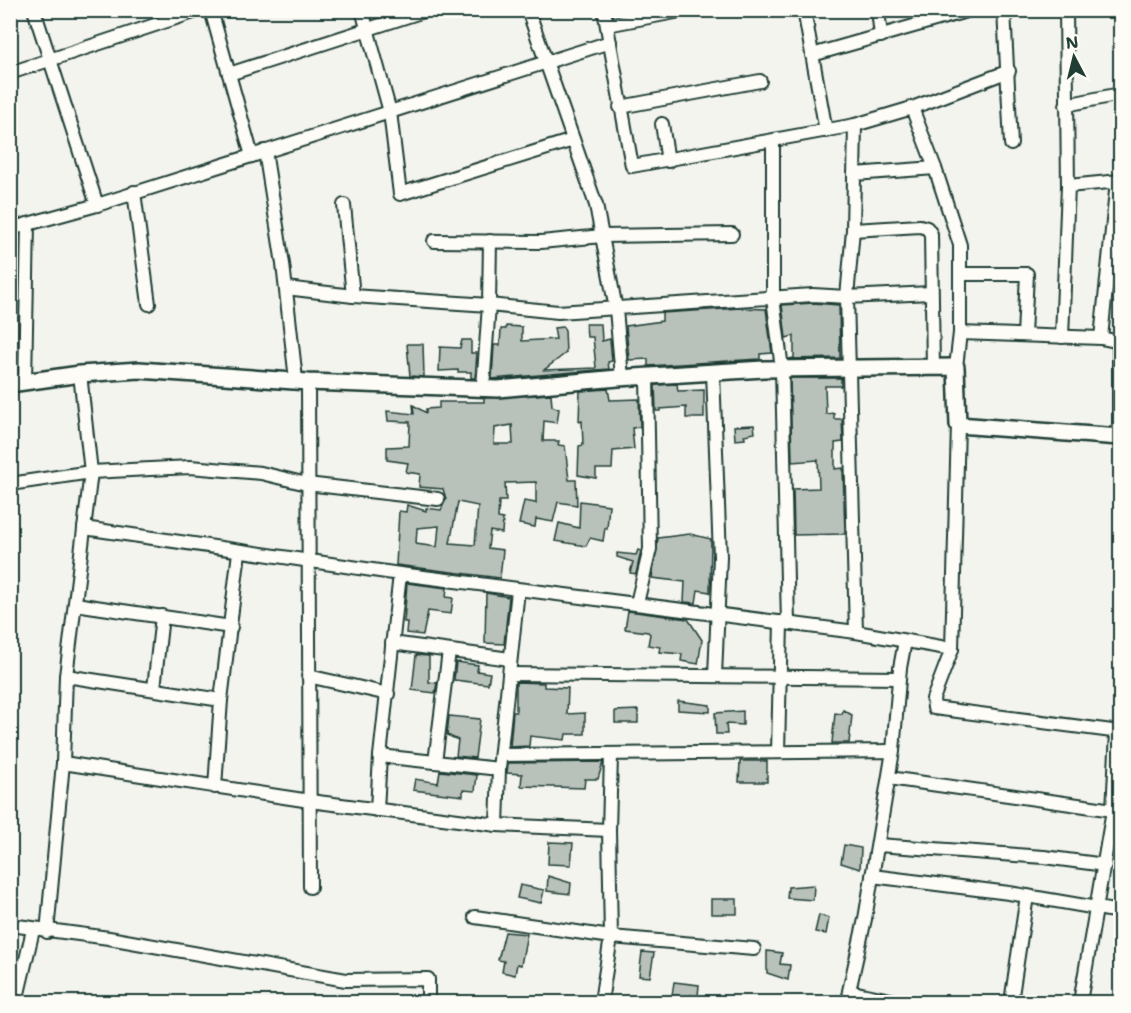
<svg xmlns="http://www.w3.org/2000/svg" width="1131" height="1013" font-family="'Shantell Sans',sans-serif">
  <rect width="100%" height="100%" fill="#f4f4ef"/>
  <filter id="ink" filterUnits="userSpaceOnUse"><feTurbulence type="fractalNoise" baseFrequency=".0167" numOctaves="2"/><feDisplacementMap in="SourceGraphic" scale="12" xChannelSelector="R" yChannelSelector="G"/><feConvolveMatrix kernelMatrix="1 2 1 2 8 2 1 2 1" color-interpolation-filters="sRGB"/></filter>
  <g filter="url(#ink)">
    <g fill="#b9c1bb" stroke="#1f3d34" stroke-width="1.5" fill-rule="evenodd">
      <path d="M813 303 839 305 840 358 789 359 794 358V336L786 338 782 305Z"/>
      <path d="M740 308 766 309 772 353 760 354V359L648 366V359L629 360 626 326 662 321V313Z"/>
      <path d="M586 324H601L602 341 610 339 612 361 608 362 609 369 492 379 494 345H500L501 329H506V326L522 327V341L556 339 554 328 563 327 565 330 566 353 544 370 596 368 593 337H587Z"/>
      <path d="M462 340H471V353H477L475 378H471V372H458V370L439 371 440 347 460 348Z"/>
      <path d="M407 344H423L424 377 410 376Z"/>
      <path d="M790 378H841V386H825L826 414 834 413V419H842L843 442 835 443V469L843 468 845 534 794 535 793 489 819 488 818 460 792 462Z"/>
      <path d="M677 384 678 391 704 390V418H686V407L660 409V411H656L655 385Z"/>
      <path d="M608 389 610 400 639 399 640 427 632 428 634 449 613 451 612 469H596V478L578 475 579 446 583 445 582 421 579 422 580 391Z"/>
      <path d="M551 394 552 406 559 409 557 423 544 421 543 441H559L558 445 565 446 569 480H576L577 505 558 502 553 522 536 519 535 527 519 524 524 501 536 503V482L505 483 506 501H499L498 518 503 519 502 533 490 531 488 548 503 550 500 578 396 565 399 511 406 512 407 505 426 511V508L441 510 446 499 443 489 419 487 420 474 406 472 408 463 387 460V447L409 446 410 422 388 421 387 411 414 414 413 405 426 413V409L439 408V402H484V398ZM512 425 513 444H494L495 428ZM458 502 478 506 475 545 450 543ZM439 526 437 547 416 544 417 528Z"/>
      <path d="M754 425 755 433 744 435 745 439 735 440 734 426Z"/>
      <path d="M580 501 609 505 607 529 605 528 603 541 590 538 586 546 555 541 559 523 579 528Z"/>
      <path d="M690 534 711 539 710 592 698 590 696 603 684 602 685 582 652 578 658 538Z"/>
      <path d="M638 550 641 551 636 574 630 573 633 562 617 557V553L636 555Z"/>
      <path d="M407 583 447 588 446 597 453 598 451 614 428 611 423 635 406 633 407 622H404Z"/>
      <path d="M486 593 509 597 504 644 485 643Z"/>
      <path d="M628 611 688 619 702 640 698 664 681 661 682 654 659 652 660 647 648 645 650 634 648 632 625 629Z"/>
      <path d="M416 655 429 656V682L437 683 435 693 412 690Z"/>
      <path d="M456 662 478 665 477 671 490 673 488 684 454 680Z"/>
      <path d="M516 682 544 683V687L568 688 567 714 585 713V734H566L565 740 530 736 529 746 510 747 513 712H516Z"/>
      <path d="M678 701 710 705V712L678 710Z"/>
      <path d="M638 710V723H615V711Z"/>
      <path d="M843 710 852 715 849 743H832L835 713 842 714Z"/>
      <path d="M743 711V725L726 724 727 734H716L715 713Z"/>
      <path d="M449 716 480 719 475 758 456 756 458 740 447 735Z"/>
      <path d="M740 761H767V782H739Z"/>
      <path d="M603 762 598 779H585L584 788 521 786 522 774 507 773 508 763Z"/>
      <path d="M440 771 477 775 475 791 463 790V796L413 790 415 779 438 783Z"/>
      <path d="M549 842 573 843 571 865 548 864Z"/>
      <path d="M844 845 861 848 860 869 841 863Z"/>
      <path d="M548 876 571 883 570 894 547 891Z"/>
      <path d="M520 885 544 890 541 903 517 898Z"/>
      <path d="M814 885 813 900 787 898 788 887Z"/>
      <rect x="711" y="899" width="26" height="15"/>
      <path d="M819 915 829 918 826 934 815 932Z"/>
      <path d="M505 932 527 934 521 965 517 964 515 975 502 972 504 961 498 960Z"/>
      <path d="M767 951 782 953 780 964 790 965 788 980 767 973Z"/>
      <path d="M642 952 654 953 650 977 639 976Z"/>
      <path d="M674 982 699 985 698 996 690 995 689 1002H671Z"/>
    </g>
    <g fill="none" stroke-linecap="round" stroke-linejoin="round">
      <defs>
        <g id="minor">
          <path d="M34 10 97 205"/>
          <path d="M211 10 252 156"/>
          <path d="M362 10 390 112 400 194 573 140"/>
          <path d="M528 10 596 205 616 309 622 378"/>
          <path d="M604 10 632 166 855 125 912 108 1009 71"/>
          <path d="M804 10 826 131"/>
          <path d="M878 10 881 36"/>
          <path d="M1004 10 1011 144"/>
          <path d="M607 25 686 10"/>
          <path d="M812 55 970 10"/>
          <path d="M10 73 200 10"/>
          <path d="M229 74 427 10"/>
          <path d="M1066 105 1120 94"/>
          <path d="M620 107 760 81"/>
          <path d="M912 108 935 168 960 245V333L956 367"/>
          <path d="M662 124 668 161"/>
          <path d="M855 125 853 230 847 297 856 632"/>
          <path d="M773 141V298L782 369 788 623"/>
          <path d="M265 151 283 264 296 380"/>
          <path d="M854 174 935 168"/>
          <path d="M1068 186 1120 181"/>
          <path d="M134 192 149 304"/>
          <path d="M344 205 353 296"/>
          <path d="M10 229 28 224"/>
          <path d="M853 230 920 226 927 228 931 234 933 368"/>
          <path d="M434 241 541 242 602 236 732 234"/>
          <path d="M960 274H1027L1024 335"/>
          <path d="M286 288 353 296 489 305 558 312 813 295 847 297 931 293"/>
          <path d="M960 333 1101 338 1120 342"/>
          <path d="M1062 337 1068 186 1066 10"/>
          <path d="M1101 338 1117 181"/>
          <path d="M713 372 720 557 715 676"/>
          <path d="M25 382 28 224 97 205 610 42"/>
          <path d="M308 382 310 887"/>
          <path d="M483 388 489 305 490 241"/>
          <path d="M958 425 952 649 933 699 934 708 1120 732"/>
          <path d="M1119 437V341"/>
          <path d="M10 484 91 472 190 467 261 473 307 484 438 499"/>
          <path d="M84 528 400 574 856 632 952 649"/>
          <path d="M637 603 650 549 647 376"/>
          <path d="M75 604 231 627"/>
          <path d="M392 643 510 659"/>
          <path d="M509 674 899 678"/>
          <path d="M66 676 221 700"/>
          <path d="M308 676 388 694"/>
          <path d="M154 688 162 616"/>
          <path d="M893 751 900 668 905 641"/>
          <path d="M778 752 781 622"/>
          <path d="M501 755 893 751 865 919 849 991 857 993 855 1002"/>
          <path d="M380 756 499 769"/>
          <path d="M435 762 449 651"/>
          <path d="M63 763 310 801 497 825 609 830"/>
          <path d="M889 778 1113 810 1117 732"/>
          <path d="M215 787 221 700 239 552"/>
          <path d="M377 810 380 756 400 574"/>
          <path d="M497 825 499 769 518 590"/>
          <path d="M878 845 1044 857 1105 865"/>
          <path d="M872 876 1009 893 1120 912"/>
          <path d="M475 917 611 937 754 949"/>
          <path d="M10 925 109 938 346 980 428 979V1002"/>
          <path d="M47 932 63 763 66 676 91 472 80 374"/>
          <path d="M857 993 900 1002"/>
          <path d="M16 1002 33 930"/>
          <path d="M601 1002 611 937 609 830 611 756"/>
          <path d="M1011 1002 1027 896"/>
          <path d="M1080 1002 1113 810"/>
        </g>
        <path id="tertiary" d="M10 384 80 374 139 370 308 382 498 389 618 378 764 369 956 367 958 425 1120 437"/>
      </defs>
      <use href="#minor" stroke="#1f3d34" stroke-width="16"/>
      <use href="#tertiary" stroke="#1f3d34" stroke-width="20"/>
      <use href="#minor" stroke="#fdfcf7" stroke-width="12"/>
      <use href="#tertiary" stroke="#fdfcf7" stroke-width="15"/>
    </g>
  </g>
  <rect width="1131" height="1013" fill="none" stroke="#fdfcf7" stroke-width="36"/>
  <rect x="18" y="18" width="1095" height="977" fill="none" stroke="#1f3d34" stroke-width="2" filter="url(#ink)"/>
  <g transform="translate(1074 57) rotate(353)" stroke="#fdfcf7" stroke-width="4.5" paint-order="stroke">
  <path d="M0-4.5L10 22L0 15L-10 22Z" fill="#1f3d34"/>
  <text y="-9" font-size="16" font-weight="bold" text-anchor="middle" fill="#1f3d34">N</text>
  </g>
</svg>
